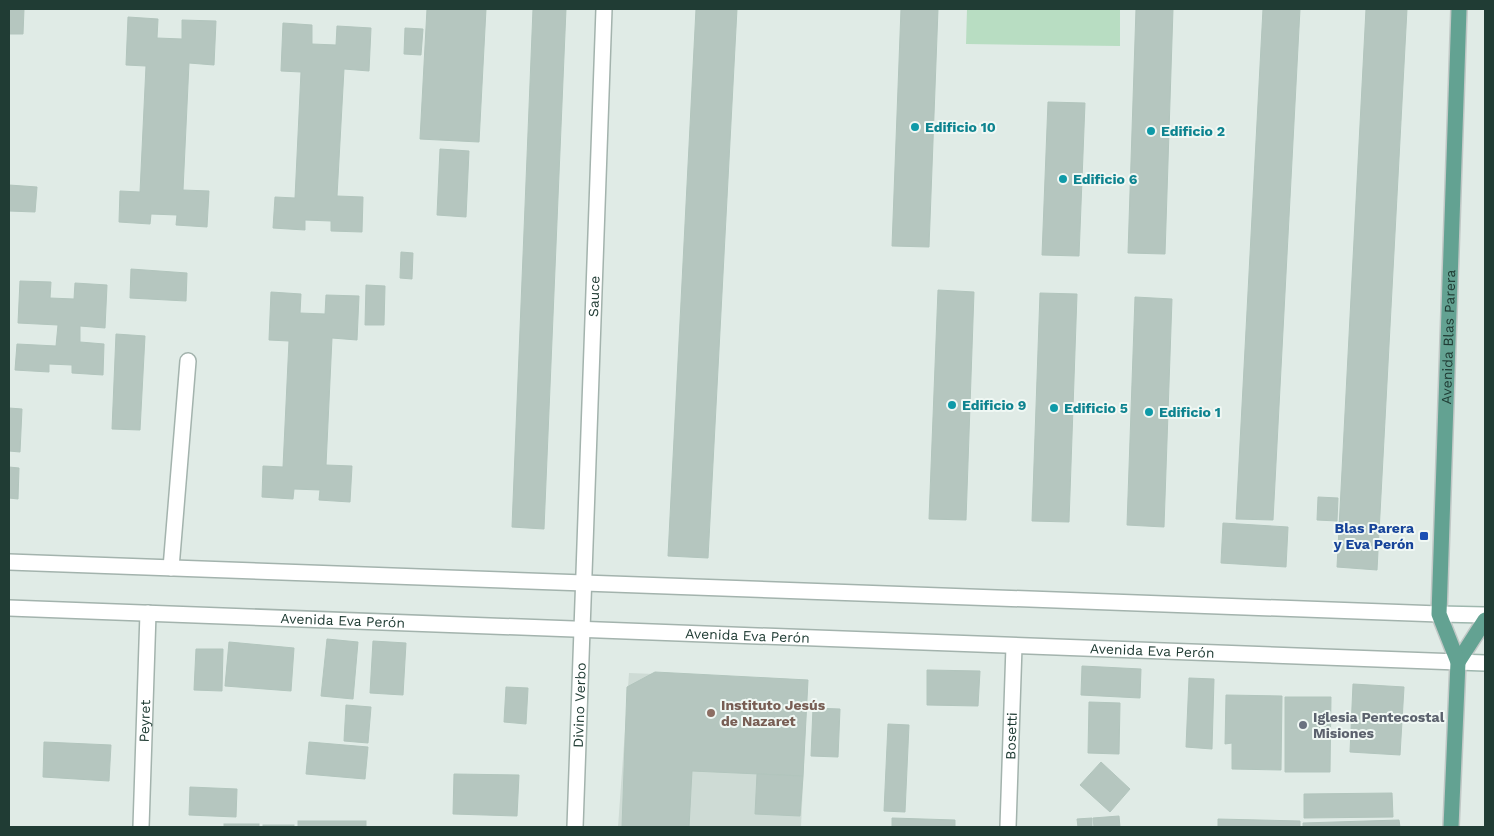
<svg xmlns="http://www.w3.org/2000/svg" width="1494" height="836" font-family="'Work Sans',sans-serif">
  <rect width="100%" height="100%" fill="#e0ebe6"/>
  <path fill="#cedbd5" d="M629 673 808 680 801 827H618Z"/>
  <path fill="#b8ddc2" d="M967 9H1120V46L966 44Z"/>
  <g fill="#b5c6bf" stroke="#b2c5bd">
    <path d="M9 9H24L23 34H9Z"/>
    <path d="M427 9H486L479 142 420 139Z"/>
    <path d="M533 9H566L544 529 512 527Z"/>
    <path d="M696 9H737L708 558 668 556Z"/>
    <path d="M901 9H938L929 247 892 246Z"/>
    <path d="M1136 9H1173L1165 254 1128 253Z"/>
    <path d="M1263 9H1300L1273 520 1236 519Z"/>
    <path d="M1366 9H1407L1377 570 1337 567Z"/>
    <path d="M128 17 158 19 157 38 182 39V20L216 21 214 65 189 63 183 190 209 191 207 227 176 225 177 215 151 214 150 224 119 222 120 191 140 192 146 66 126 65Z"/>
    <path d="M283 23 312 25V44L336 45 337 26 371 28 369 71 344 69 337 196 363 197 362 232 331 231V221L305 220V230L273 228 275 197 295 198 301 72 281 71Z"/>
    <path d="M405 28 423 29 421 55 404 54Z"/>
    <path d="M1048 102 1085 103 1079 256 1042 255Z"/>
    <path d="M440 149 469 151 466 217 437 215Z"/>
    <path d="M9 185 37 187 35 212 9 211Z"/>
    <path d="M401 252 413 253 412 279 400 278Z"/>
    <path d="M131 269 187 273 186 301 130 298Z"/>
    <path d="M20 281 51 282 50 298 74 299 75 283 107 285 105 328 80 326V342L104 344 103 375 72 373V365L49 364V372L15 370 17 344 56 346 58 325 18 323Z"/>
    <path d="M366 285 385 286 384 325H365Z"/>
    <path d="M938 290 974 292 966 520 929 519Z"/>
    <path d="M271 292 301 294 300 313 325 314 326 295 359 296 357 340 332 338 326 465 352 466 350 502 319 500 320 490 294 489 293 499 262 497 263 466 283 467 289 341 269 340Z"/>
    <path d="M1040 293 1077 294 1069 522 1032 521Z"/>
    <path d="M1135 297 1172 299 1164 527 1127 525Z"/>
    <path d="M116 334 145 336 140 430 112 429Z"/>
    <path d="M9 408 22 409 20 452 9 451Z"/>
    <path d="M9 467 19 468 18 499 9 498Z"/>
    <path d="M1318 497 1338 498 1337 521 1317 520Z"/>
    <path d="M1223 523 1288 527 1286 567 1221 563Z"/>
    <path d="M327 639 358 642 353 699 321 696Z"/>
    <path d="M373 641 406 643 403 695 370 693Z"/>
    <path d="M229 642 294 648 291 691 225 686Z"/>
    <path d="M196 649H223L222 691 194 690Z"/>
    <path d="M1082 666 1141 669 1140 698 1081 695Z"/>
    <path d="M927 670 980 671 978 706 927 705Z"/>
    <path d="M655 672 808 680 803 776 692 771 689 827H622L627 687Z"/>
    <path d="M1189 678 1214 679 1212 749 1186 747Z"/>
    <path d="M1353 684 1404 687 1400 755 1350 752Z"/>
    <path d="M506 687 528 688 526 724 504 722Z"/>
    <path d="M1226 695 1282 696 1281 770 1232 769V743L1225 744Z"/>
    <path d="M1285 697H1331L1330 772H1285Z"/>
    <path d="M1089 702 1120 703 1119 754 1088 753Z"/>
    <path d="M346 705 371 707 368 743 344 741Z"/>
    <path d="M813 708 840 709 838 757 811 756Z"/>
    <path d="M888 724 909 725 905 812 884 811Z"/>
    <path d="M44 742 111 745 109 781 43 777Z"/>
    <path d="M309 742 368 747 365 779 306 774Z"/>
    <path d="M1101 762 1130 789 1110 812 1080 785Z"/>
    <path d="M454 774 519 775 517 816 453 814Z"/>
    <path d="M757 774 803 776 800 816 755 814Z"/>
    <path d="M190 787 237 789 236 817 189 815Z"/>
    <path d="M1392 793 1393 817 1304 818V794Z"/>
    <path d="M1119 816 1120 827H1094L1093 818Z"/>
    <path d="M892 818 955 820V827H892Z"/>
    <path d="M1092 818V827H1078L1077 819Z"/>
    <path d="M1218 819 1300 821V827H1218Z"/>
    <path d="M1399 820 1400 827H1303V823Z"/>
    <rect x="298" y="821" width="68" height="6"/>
    <rect x="224" y="824" width="35" height="3"/>
    <rect x="263" y="825" width="31" height="2"/>
  </g>
  <g fill="none" stroke-linecap="round" stroke-linejoin="round">
    <defs>
      <path id="service" d="M171 568 188 361"/>
      <g id="minor">
        <path id="s1" d="M141 827 148 613"/>
        <path id="s2" d="M575 827 604 9"/>
        <path id="s3" d="M1008 827 1014 646"/>
      </g>
      <g id="tertiary">
        <path d="M9 562 1439 614"/>
        <path id="s4" d="M9 608 1458 662"/>
      </g>
      <g id="secondary">
        <path d="M1439 614 1485 615"/>
        <path d="M1458 662 1485 663"/>
      </g>
      <g id="primary">
        <path d="M1458 662 1485 620"/>
        <path id="s5" d="M1451 827 1458 662 1439 614 1459 9"/>
      </g>
    </defs>
    <use href="#service" stroke="#a3b3ad" stroke-width="18"/>
    <use href="#minor" stroke="#a3b3ad" stroke-width="18"/>
    <use href="#tertiary" stroke="#a3b3ad" stroke-width="18"/>
    <use href="#secondary" stroke="#9eb7ae" stroke-width="18"/>
    <use href="#primary" stroke="#c1c8c6" stroke-width="18"/>
    <use href="#service" stroke="#fff" stroke-width="15"/>
    <use href="#minor" stroke="#fff" stroke-width="15"/>
    <use href="#tertiary" stroke="#fff" stroke-width="15"/>
    <use href="#secondary" stroke="#fff" stroke-width="15"/>
    <use href="#primary" stroke="#63a292" stroke-width="15"/>
  </g>
  <g fill="#0f9aa8" stroke="#f0f8f4" stroke-width="2">
    <circle cx="915" cy="127" r="5"/>
    <circle cx="1151" cy="131" r="5"/>
    <circle cx="1063" cy="179" r="5"/>
    <circle cx="952" cy="405" r="5"/>
    <circle cx="1054" cy="408" r="5"/>
    <circle cx="1149" cy="412" r="5"/>
  </g>
  <rect fill="#1a4fb4" stroke="#f0f8f4" stroke-width="2" x="1419" y="531" width="10" height="10" rx="2.5"/>
  <circle fill="#8d6e63" stroke="#f0f8f4" stroke-width="2" cx="711" cy="713" r="5"/>
  <circle fill="#6b7280" stroke="#f0f8f4" stroke-width="2" cx="1303" cy="725" r="5"/>
  <g text-anchor="middle" dominant-baseline="central" stroke-width="4" stroke-linejoin="round" paint-order="stroke">
    <g font-size="14" font-weight="bold" fill="#0d838f" stroke="#f0f8f4" text-anchor="start">
      <text x="925" y="127">Edificio 10</text>
      <text x="1161" y="131">Edificio 2</text>
      <text x="1073" y="179">Edificio 6</text>
      <text x="962" y="405">Edificio 9</text>
      <text x="1064" y="408">Edificio 5</text>
      <text x="1159" y="412">Edificio 1</text>
    </g>
    <g font-size="14" fill="#203c34" stroke="#f0f8f4">
      <text stroke="none"><textPath href="#s2" startOffset="531">Sauce</textPath></text>
      <text stroke="none"><textPath href="#s5" startOffset="494">Avenida Blas Parera</textPath></text>
      <text stroke="none"><textPath href="#s4" startOffset="334">Avenida Eva Perón</textPath></text>
      <text stroke="none"><textPath href="#s4" startOffset="739">Avenida Eva Perón</textPath></text>
      <text stroke="none"><textPath href="#s4" startOffset="1144">Avenida Eva Perón</textPath></text>
      <text stroke="none"><textPath href="#s2" startOffset="122">Divino Verbo</textPath></text>
      <text stroke="none"><textPath href="#s1" startOffset="106">Peyret</textPath></text>
      <text stroke="none"><textPath href="#s3" startOffset="91">Bosetti</textPath></text>
    </g>
    <g font-size="14" font-weight="bold" fill="#164399" stroke="#f0f8f4" text-anchor="end">
      <text x="1414" y="528">Blas Parera<tspan x="1414" dy="16">y Eva Perón</tspan></text>
    </g>
    <g font-size="14" font-weight="bold" fill="#785e54" stroke="#f0f8f4" text-anchor="start">
      <text x="721" y="705">Instituto Jesús<tspan x="721" dy="16">de Nazaret</tspan></text>
    </g>
    <g font-size="14" font-weight="bold" fill="#5b616d" stroke="#f0f8f4" text-anchor="start">
      <text x="1313" y="717">Iglesia Pentecostal<tspan x="1313" dy="16">Misiones</tspan></text>
    </g>
  </g>
  <rect width="1494" height="836" fill="none" stroke="#203c34" stroke-width="20"/>
</svg>
